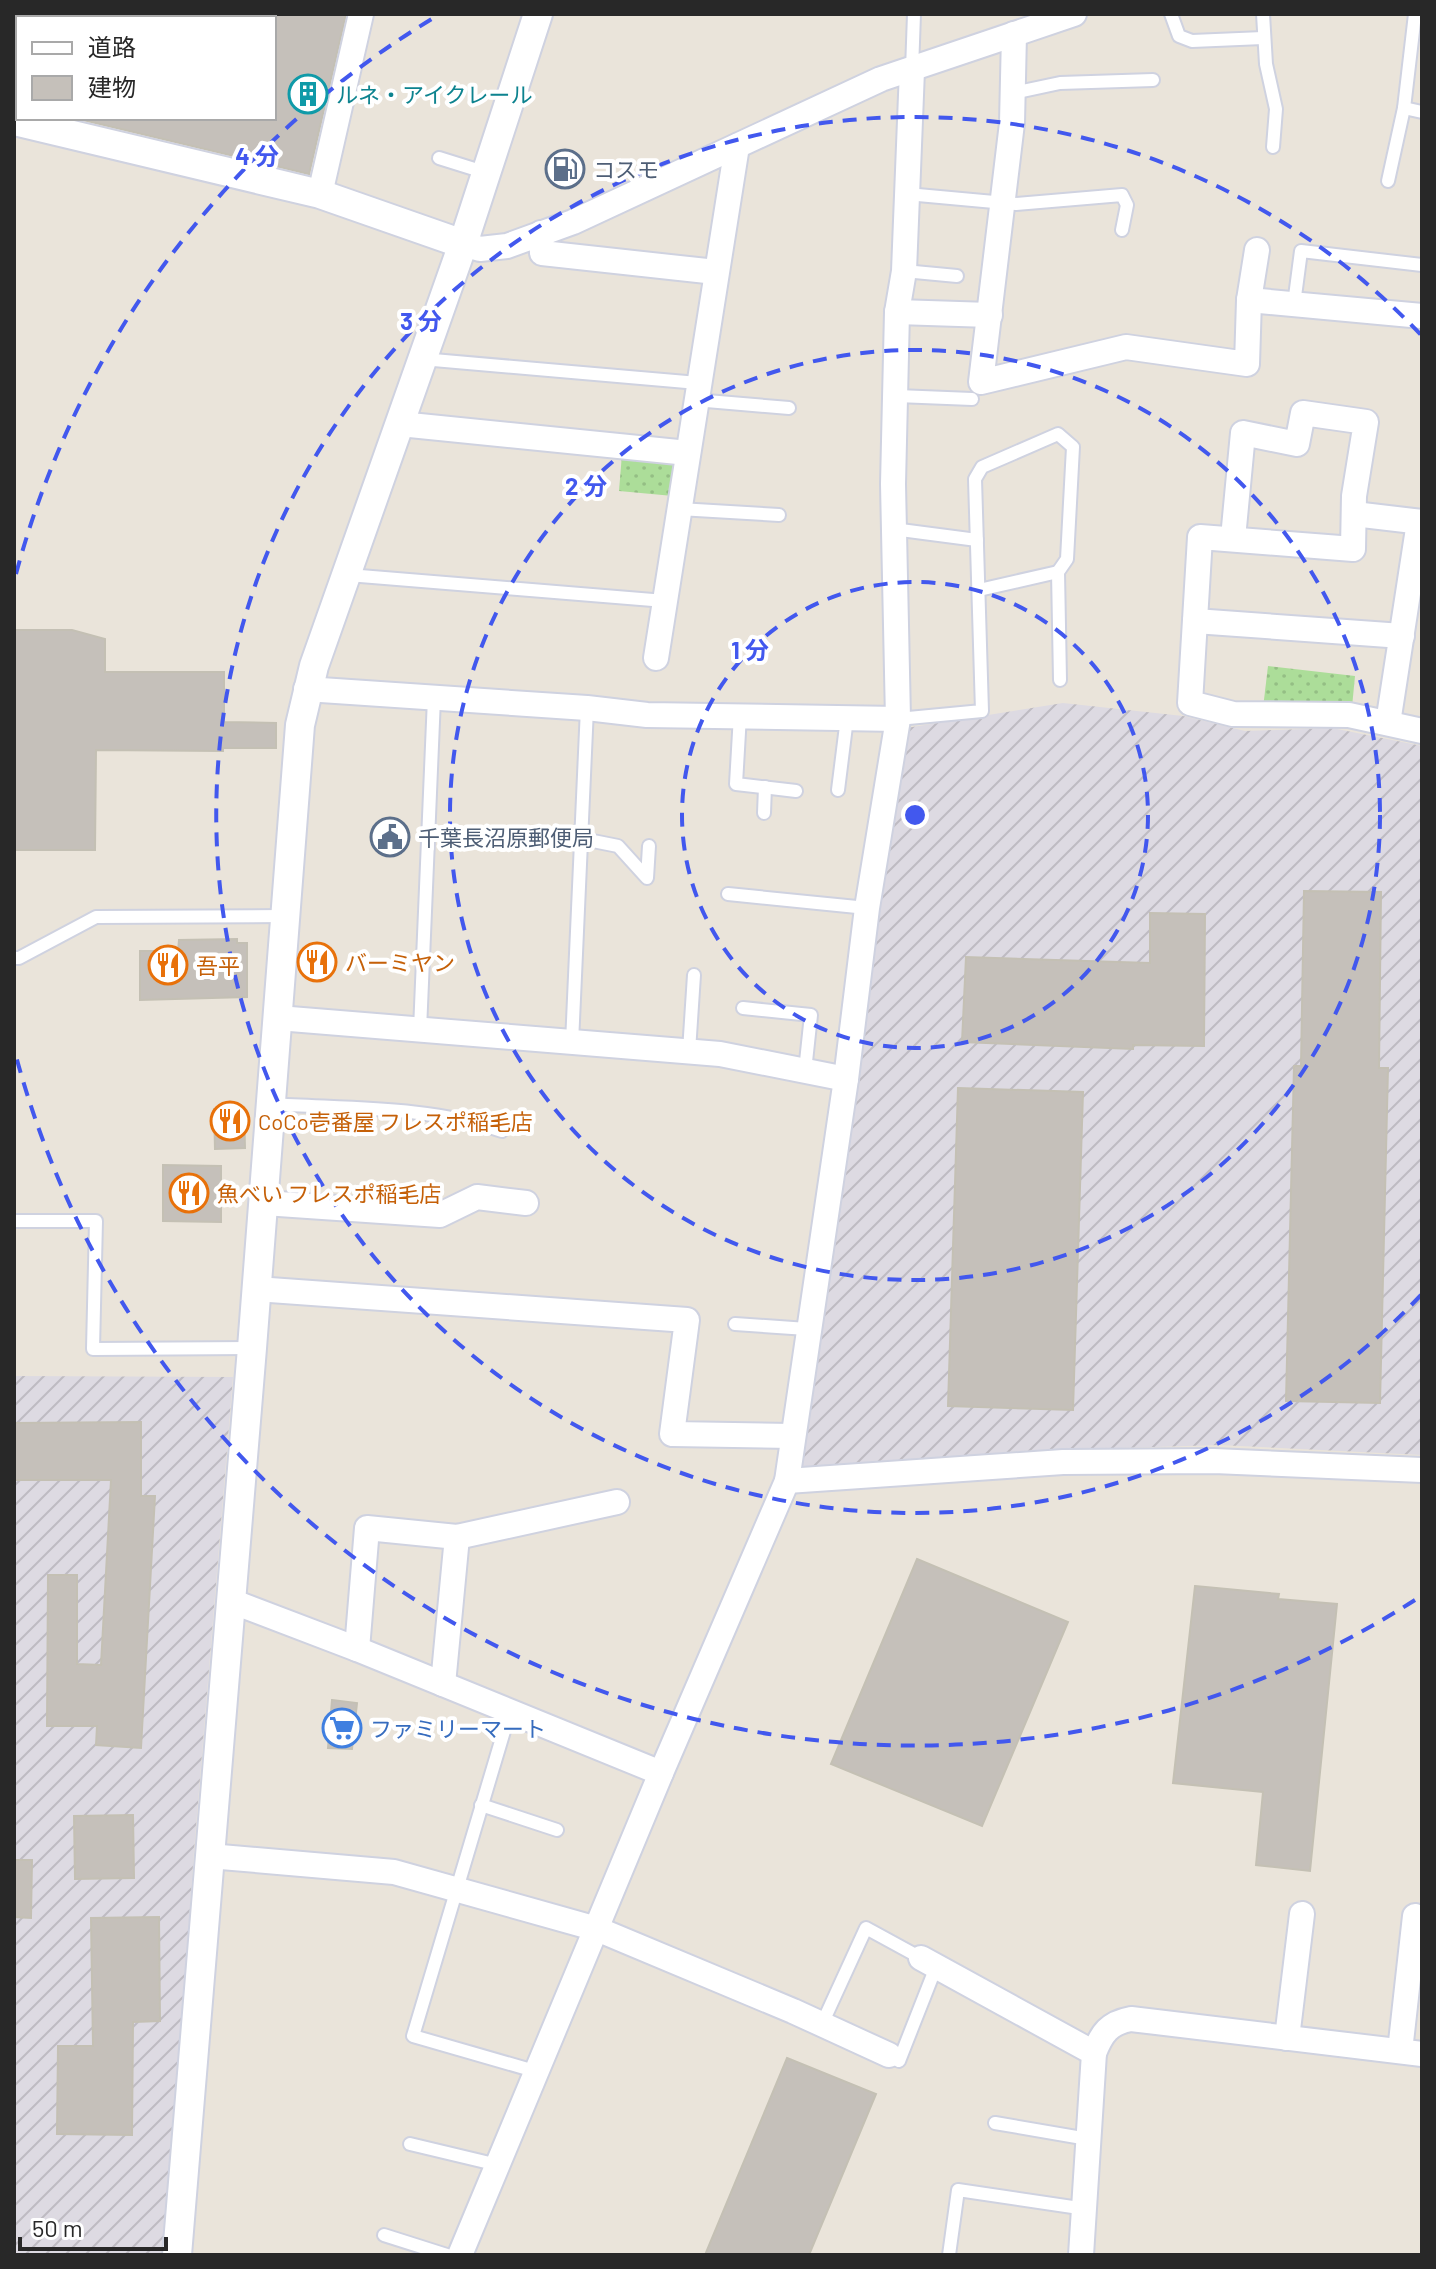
<svg xmlns="http://www.w3.org/2000/svg" width="1436" height="2269" font-family="Barlow,'Noto Sans JP',sans-serif">
  <defs>
    <pattern id="industrial-furrows" width="10" height="10" patternUnits="userSpaceOnUse" patternTransform="scale(2)"><rect width="10" height="10" fill="#dddae2"/><path d="M-1 1l2-2M0 10L10 0M9 11l2-2" fill="none" stroke="#bebbc2"/></pattern>
    <pattern id="park-dots" width="8" height="8" patternUnits="userSpaceOnUse" patternTransform="scale(2)"><rect width="8" height="8" fill="#acdd99"/><path d="M2 2h.1M6 6h.1" fill="none" stroke="#94be84" stroke-width="1.8" stroke-linecap="round"/></pattern>
  </defs>
  <rect width="100%" height="100%" fill="#eae4da"/>
  <g fill="url(#industrial-furrows)">
    <path d="M1063 703 1183 716 1245 731 1332 728 1422 746V1455L1219 1445 1022 1451 801 1469 906 728Z"/>
    <path d="M14 1376 233 1377 194 1851 169 2196 161 2255H14Z"/>
  </g>
  <g fill="url(#park-dots)">
    <path d="M622 454 677 458 673 496 619 491Z"/>
    <path d="M1268 666 1355 676 1352 707 1263 708Z"/>
  </g>
  <g fill="#c5c0ba" stroke="#c4c0b4" stroke-width="2">
    <path d="M274 14H346L309 174 75 118H274Z"/>
    <path d="M14 630H72L105 639V672H224V722L276 723V748H223V751L96 750 95 850H14Z"/>
    <path d="M1304 891 1381 892 1379 1068H1388L1380 1403 1286 1401 1294 1066H1301Z"/>
    <path d="M1150 913 1205 914 1204 1046 1133 1045V1049L962 1042 966 957 1150 963Z"/>
    <path d="M237 939V943H247V997L140 1000V951H178L179 940Z"/>
    <path d="M958 1088 1083 1092 1073 1410 948 1406Z"/>
    <path d="M244 1108 245 1148 215 1149 214 1109Z"/>
    <path d="M163 1165 221 1166V1222L163 1221Z"/>
    <path d="M141 1422V1496H155L141 1748 96 1745 97 1726H47L48 1575H77V1664L101 1665 111 1480H14V1423Z"/>
    <path d="M917 1559 1068 1622 982 1826 831 1764Z"/>
    <path d="M1195 1586 1279 1594 1278 1599 1337 1604 1310 1871 1256 1865 1263 1792 1173 1783Z"/>
    <path d="M332 1700 357 1703 352 1749 328 1748Z"/>
    <path d="M133 1815 134 1878 75 1879 74 1816Z"/>
    <path d="M14 1860H32L31 1918 14 1917Z"/>
    <path d="M159 1917 160 2021 133 2022 132 2135 57 2134 58 2046H93L91 1918Z"/>
    <path d="M787 2058 876 2094 809 2255H705Z"/>
  </g>
  <g fill="none" stroke-linecap="round" stroke-linejoin="round">
    <defs>
      <g id="service">
        <path d="M1171 14 1179 36 1192 41 1263 38"/>
        <path d="M1263 14 1266 64 1276 109 1273 147"/>
        <path d="M912 70 914 14"/>
        <path d="M1013 93 1060 83 1153 80"/>
        <path d="M1404 108 1422 112"/>
        <path d="M439 158 487 173"/>
        <path d="M1388 181 1404 108 1415 14"/>
        <path d="M907 194 1016 204 1122 195 1127 205 1122 230"/>
        <path d="M904 271 957 276"/>
        <path d="M1294 304 1301 251 1422 265"/>
        <path d="M422 359 698 383"/>
        <path d="M897 396 972 399"/>
        <path d="M695 400 789 408"/>
        <path d="M679 509 779 515"/>
        <path d="M893 529 977 540"/>
        <path d="M348 575 665 601"/>
        <path d="M979 590 1058 572"/>
        <path d="M740 715 736 784 796 791"/>
        <path d="M898 719 982 711 975 479 982 467 1058 434 1073 447 1067 559 1058 572 1060 680"/>
        <path d="M838 790 847 718"/>
        <path d="M764 813 765 787"/>
        <path d="M583 839 618 846 647 878 649 846"/>
        <path d="M728 894 867 908"/>
        <path d="M14 958H19L96 917 284 916"/>
        <path d="M743 1008 811 1015 805 1071"/>
        <path d="M420 1030 434 698"/>
        <path d="M572 1043 587 708"/>
        <path d="M689 1051 694 975"/>
        <path d="M272 1104C348 1109 429 1106 502 1131"/>
        <path d="M14 1221H96L93 1349 252 1348"/>
        <path d="M735 1324 807 1329"/>
        <path d="M510 1711 413 2036 538 2072"/>
        <path d="M481 1805 557 1830"/>
        <path d="M822 2024 866 1928 921 1958"/>
        <path d="M889 2055 899 2061 936 1967"/>
        <path d="M995 2123 1088 2139"/>
        <path d="M410 2144 498 2165"/>
        <path d="M384 2235 447 2255"/>
        <path d="M949 2255 958 2190 1086 2209"/>
      </g>
      <g id="minor">
        <path d="M26 18 27 14"/>
        <path d="M1014 34 1012 123 981 382 1126 347 1247 364 1249 300 1257 250"/>
        <path d="M14 71 18 54"/>
        <path d="M320 194 361 14"/>
        <path d="M541 233 542 253 716 272"/>
        <path d="M463 244 480 249 507 246 573 222 881 79 1074 14"/>
        <path d="M1249 300 1422 316"/>
        <path d="M897 312 990 315"/>
        <path d="M400 424 688 453"/>
        <path d="M1354 514 1422 522"/>
        <path d="M1233 538 1243 433 1297 444 1303 413 1366 422 1354 496 1353 549 1200 537 1190 703 1233 714 1349 715 1422 731"/>
        <path d="M1195 621 1402 636"/>
        <path d="M656 658 737 146"/>
        <path d="M306 689 587 708 647 715 898 719"/>
        <path d="M1388 723 1419 522"/>
        <path d="M278 1018 720 1054 846 1079"/>
        <path d="M264 1203 440 1215 477 1197 526 1203"/>
        <path d="M256 1289 687 1320 672 1434 792 1436"/>
        <path d="M787 1481 1063 1462 1214 1461 1422 1470"/>
        <path d="M231 1601 357 1649 661 1773"/>
        <path d="M357 1649 367 1528 457 1537 617 1502"/>
        <path d="M443 1684 457 1537"/>
        <path d="M209 1856 394 1872 597 1929 793 2011 889 2055"/>
        <path d="M921 1958 1094 2053 1081 2255"/>
        <path d="M1287 2038 1302 1914"/>
        <path d="M1400 2051 1415 1916"/>
        <path d="M1094 2053C1102 2033 1109 2023 1131 2019L1422 2054"/>
        <path d="M460 2255 661 1773 787 1481 846 1079 867 908 898 719 893 484 897 312 904 271 912 70"/>
      </g>
      <g id="tertiary">
        <path d="M14 121 320 194 463 244"/>
        <path d="M177 2255 252 1348 300 725 314 666 463 244 538 14"/>
      </g>
    </defs>
    <use href="#service" stroke="#cfd2e0" stroke-width="16"/>
    <use href="#minor" stroke="#cfd2e0" stroke-width="28"/>
    <use href="#tertiary" stroke="#cfd2e0" stroke-width="32"/>
    <use href="#service" stroke="#fff" stroke-width="12"/>
    <use href="#minor" stroke="#fff" stroke-width="24"/>
    <use href="#tertiary" stroke="#fff" stroke-width="28"/>
  </g>
  <g fill="none" stroke="#4258ee" stroke-width="4" stroke-dasharray="14 10">
    <circle cx="915" cy="815" r="233"/>
    <circle cx="915" cy="815" r="465"/>
    <path d="M1421 1295A698 698 0 1 1 1421 335"/>
    <path d="M1415 1600A931 931 0 0 1 16 1056M16 574A931 931 0 0 1 435 17"/>
  </g>
  <defs>
    <symbol id="building-ring" viewBox="-11 -11 22 22"><circle r="9.5" fill="#fff" stroke="#0f9aa8" stroke-width="1.5"/><path d="M-4-6H4V6H1V3H-1V6H-4ZM-2.5-4.3h1.7v1.8h-1.7ZM.8-4.3h1.7v1.8H.8ZM-2.5-1h1.7V.8h-1.7ZM.8-1h1.7V.8H.8Z" fill="#0f9aa8"/></symbol>
    <symbol id="fuel-ring" viewBox="-11 -11 22 22"><circle r="9.5" fill="#fff" stroke="#5c6f8a" stroke-width="1.5"/><path d="M-5.5-6h7V0h2V4h1.3V-2.5L3-4.5l.8-.8L6-3V5H2.5V1h-1V6h-7ZM-4.2-4.7v3.2H.2V-4.7Z" fill="#5c6f8a"/></symbol>
    <symbol id="civic-ring" viewBox="-11 -11 22 22"><circle r="9.5" fill="#fff" stroke="#5c6f8a" stroke-width="1.5"/><path d="M-.6-6.5H3V-4.5H.6V-3L4-1V1h2V6H-6V1h2V-1L-.6-3ZM-1.2 2.5V6h2.4V2.5Z" fill="#5c6f8a"/></symbol>
    <symbol id="restaurant-ring" viewBox="-11 -11 22 22"><circle r="9.5" fill="#fff" stroke="#e8710a" stroke-width="1.5"/><path d="M-5-6h1v4h1v-4h1v4h1v-4h1v5L-1.5 .5V6h-2V.5L-5-1ZM5-6V6H3V1.5H1.5Q1.5-4 5-6Z" fill="#e8710a"/></symbol>
    <symbol id="supermarket-ring" viewBox="-11 -11 22 22"><circle r="9.5" fill="#fff" stroke="#3f7fe0" stroke-width="1.5"/><path d="M-6-5.5h2.5l.6 2H6L4.5 2H-2.5L-4.4-4H-6ZM-1.5 3.2a1.3 1.3 0 1 0 .1 0ZM3 3.2a1.3 1.3 0 1 0 .1 0Z" fill="#3f7fe0"/></symbol>
  </defs>
  <g fill-rule="evenodd">
    <use href="#building-ring" x="286" y="72" width="44" height="44"/>
    <use href="#fuel-ring" x="543" y="147" width="44" height="44"/>
    <use href="#civic-ring" x="368" y="815" width="44" height="44"/>
    <use href="#restaurant-ring" x="295" y="940" width="44" height="44"/>
    <use href="#restaurant-ring" x="146" y="943" width="44" height="44"/>
    <use href="#restaurant-ring" x="208" y="1099" width="44" height="44"/>
    <use href="#restaurant-ring" x="167" y="1171" width="44" height="44"/>
    <use href="#supermarket-ring" x="320" y="1706" width="44" height="44"/>
  </g>
  <g text-anchor="middle" dominant-baseline="central" stroke-width="8" stroke-linejoin="round" paint-order="stroke">
    <g font-size="22" fill="#0d838f" stroke="#fff" text-anchor="start">
      <text x="336" y="94">ルネ・アイクレール</text>
    </g>
    <g font-size="22" fill="#4e5e75" stroke="#fff" text-anchor="start">
      <text x="593" y="169">コスモ</text>
      <text x="418" y="837">千葉長沼原郵便局</text>
    </g>
    <g font-size="22" fill="#c56008" stroke="#fff" text-anchor="start">
      <text x="345" y="962">バーミヤン</text>
      <text x="196" y="965">吾平</text>
      <text x="258" y="1121">CoCo壱番屋 フレスポ稲毛店</text>
      <text x="217" y="1193">魚べい フレスポ稲毛店</text>
    </g>
    <g font-size="22" fill="#366cbe" stroke="#fff" text-anchor="start">
      <text x="370" y="1728">ファミリーマート</text>
    </g>
  </g>
  <circle cx="915" cy="815" r="12" fill="#4258ee" stroke="#fff" stroke-width="4"/>
  <g font-size="24" text-anchor="middle" font-weight="bold" fill="#4258ee" stroke="#fff" stroke-width="8" stroke-linejoin="round" paint-order="stroke">
    <text x="257" y="165">4 分</text>
    <text x="421" y="330">3 分</text>
    <text x="586" y="495">2 分</text>
    <text x="750" y="659">1 分</text>
  </g>
  <rect width="1436" height="2269" fill="none" stroke="#282828" stroke-width="32"/>
  <rect x="16" y="16" width="260" height="104" fill="#ffffff" stroke="#a9a9a9" stroke-width="2"/>
  <rect x="32" y="42" width="40" height="12" fill="#ffffff" stroke="#a9a9a9" stroke-width="2"/>
  <text x="88" y="56" font-size="24" fill="#282828">道路</text>
  <rect x="32" y="76" width="40" height="24" fill="#c5c0ba" stroke="#a9a9a9" stroke-width="2"/>
  <text x="88" y="96" font-size="24" fill="#282828">建物</text>
  <path d="M20 2237v12h146v-12" fill="none" stroke="#282828" stroke-width="4"/>
  <text x="32" y="2237" font-size="24" fill="#282828" stroke="#ffffff" stroke-width="6" paint-order="stroke">50 m</text>
</svg>
